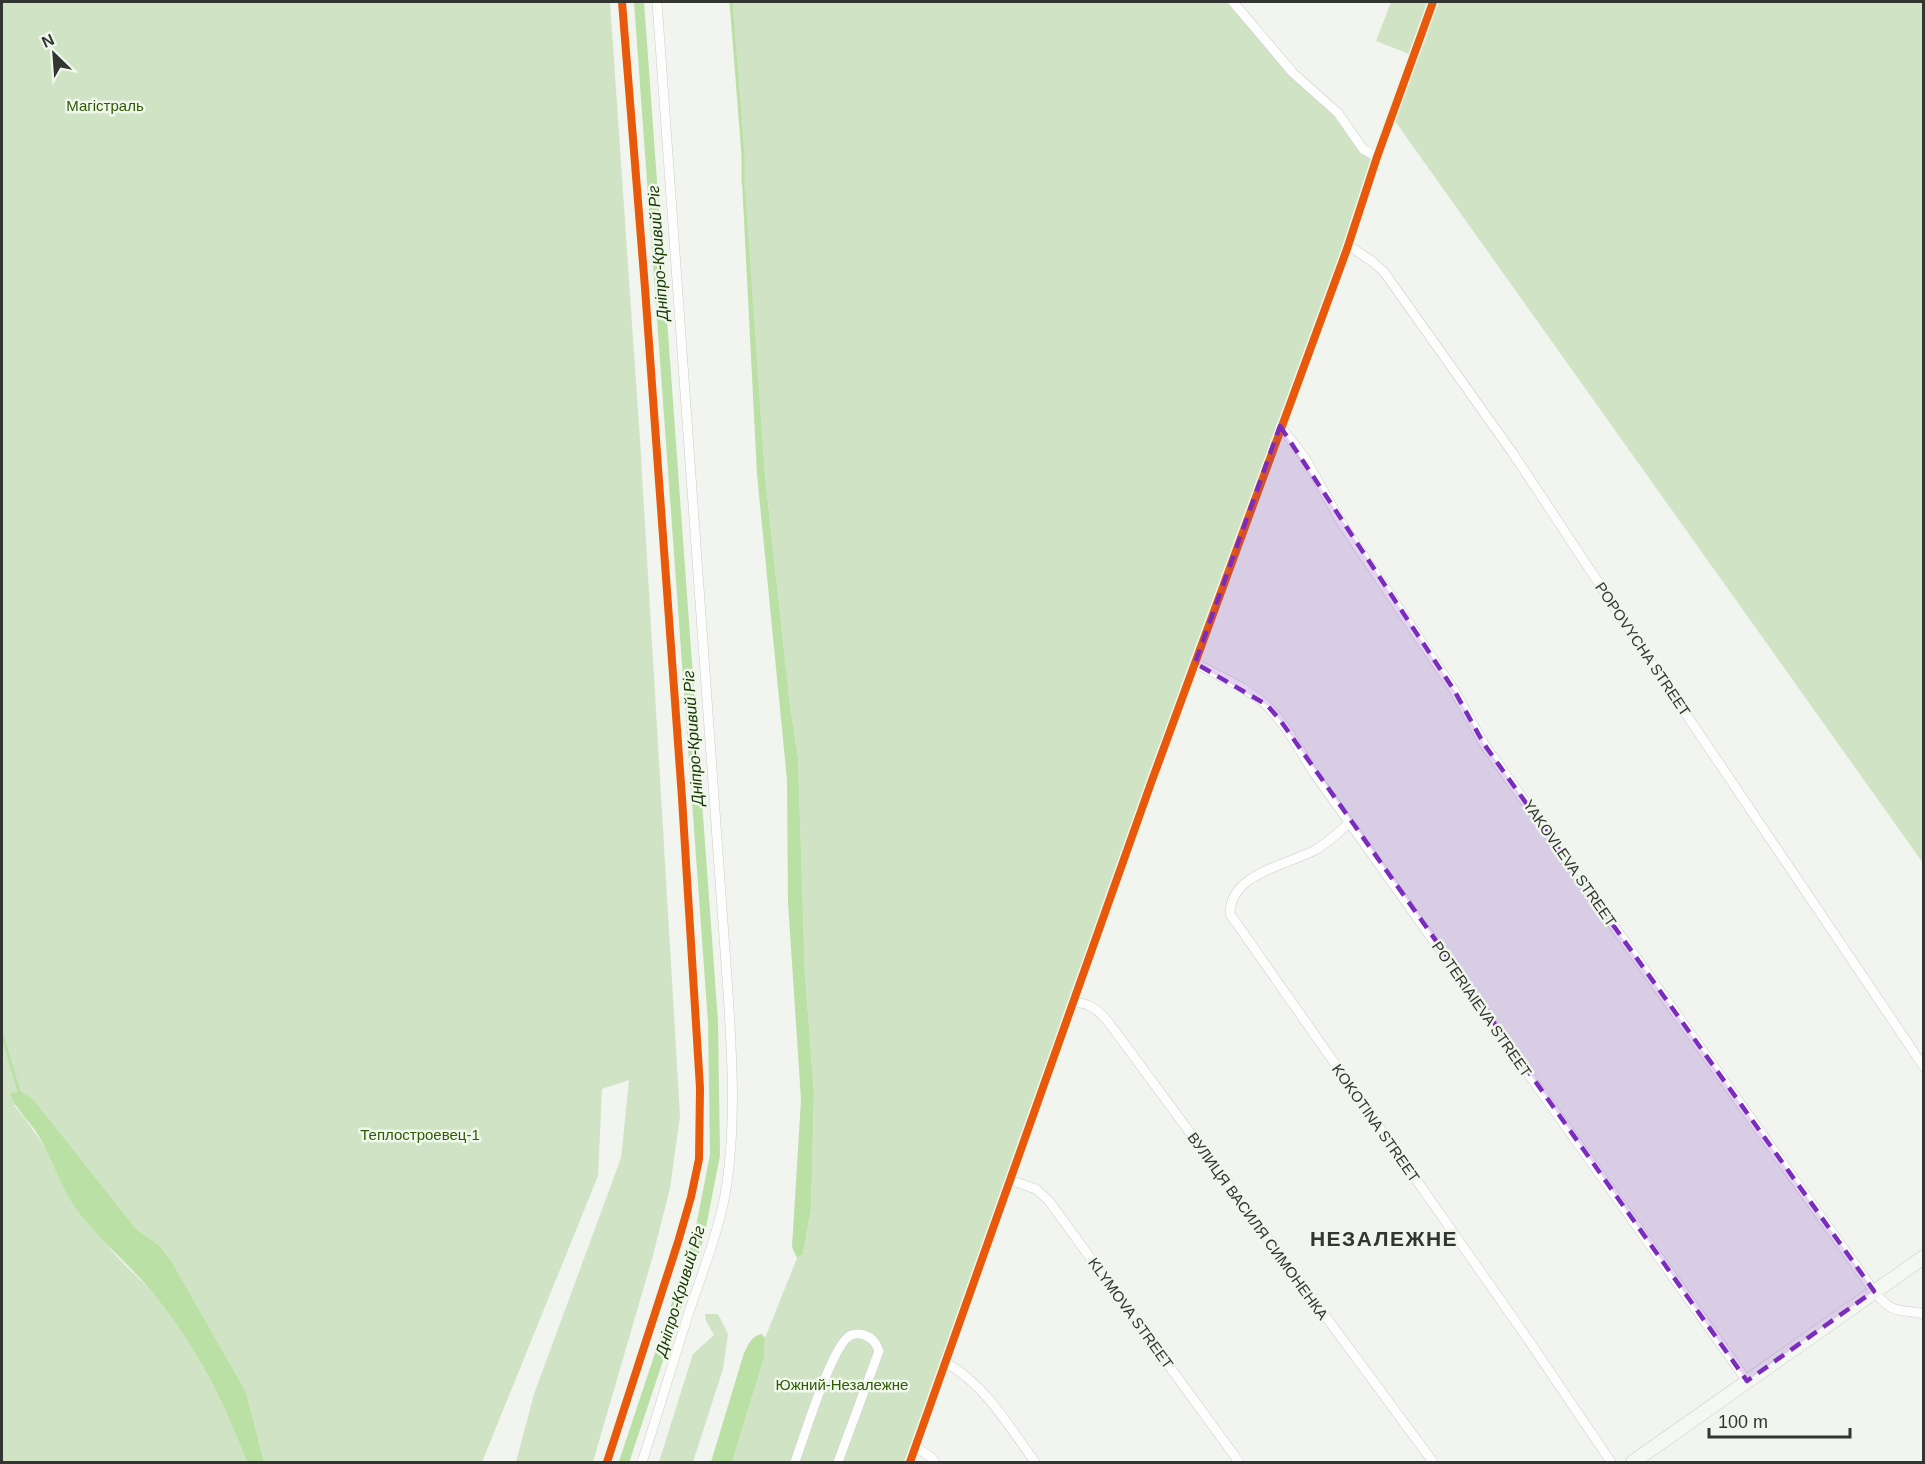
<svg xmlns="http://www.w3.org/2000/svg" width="1925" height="1464" font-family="Helvetica,sans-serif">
  <rect width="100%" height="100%" fill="#f1f4ef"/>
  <g fill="#d0e4c5">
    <path d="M2 2H610L640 440 680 1116 670 1188 652 1259 593 1462H516L534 1394 621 1158 629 1080 602 1089 598 1176 482 1462H264L246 1392 172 1262 159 1245 137 1230 42 1110 14 1105C49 1147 74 1197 105 1242 121 1264 144 1281 161 1302 198 1350 226 1407 247 1462H2Z"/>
    <path d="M731 2H1233L1293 73 1338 113 1355 139 1377 157 965 1304 950 1335 904 1462H732L764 1358 765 1338 797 1258 803 1254 811 1209 814 1093 805 974 798 757 790 706 765 475Z"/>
    <path d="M1391 2H1923V863L1392 117 1414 56 1376 41Z"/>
    <path d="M705 1314H718L728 1334 723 1369 693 1462H659L693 1354 714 1335 706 1321Z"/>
  </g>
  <g fill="#bbe0a6">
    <path d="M742 181 744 183 745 188 765 475 790 706 798 757 805 974 814 1093 811 1209 803 1254 797 1258 792 1247 801 1100 788 902 787 780 757 474Z"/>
    <path d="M20 1091 32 1099 42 1110 137 1230 159 1245 172 1262 246 1392 264 1462H247C226 1407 198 1350 161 1303 135 1268 97 1240 73 1204 59 1183 52 1157 38 1135 29 1120 16 1110 10 1094Z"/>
    <path d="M762 1334 765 1338 764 1358 732 1462H711L744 1353C749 1344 751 1336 762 1334Z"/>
  </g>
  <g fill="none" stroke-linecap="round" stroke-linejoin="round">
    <g stroke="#bbe0a6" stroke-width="3">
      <path d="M731 2 743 155V184"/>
      <path d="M2 1034 20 1095"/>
    </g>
    <path stroke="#bbe0a6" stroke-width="10" d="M624 1462 699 1237 715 1155 713 1022 639 2"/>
    <defs>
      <g id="street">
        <path d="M1233 2 1293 73 1338 113 1363 149 1377 157"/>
        <path d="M1348 245 1373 262 1384 272 1512 452 1659 674 1924 1067"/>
        <path d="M1280 426 1305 458 1341 522 1454 690 1484 744 1874 1291C1893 1315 1896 1308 1924 1314"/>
        <path d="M1195 663C1217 675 1252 690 1268 707 1287 726 1300 751 1314 773L1747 1381"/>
        <path d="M1349 823C1338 833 1326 845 1313 851 1284 866 1230 874 1230 914L1525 1335 1611 1462"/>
        <path d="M1075 1002C1095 1004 1103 1015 1115 1031L1433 1462"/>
        <path d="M1010 1180 1036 1189 1049 1201 1239 1462"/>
        <path d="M946 1363C985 1384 1009 1427 1035 1462"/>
        <path d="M916 1447 932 1458 935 1462"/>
        <path d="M607 1462 678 1242 691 1197 699 1159 700 1088 682 798 645 288 622 2"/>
        <path d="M642 1462C659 1410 674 1358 691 1306 705 1265 721 1225 727 1183 736 1119 732 1055 728 992L657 2"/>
        <path d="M795 1462C804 1437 830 1353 847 1338 851 1334 858 1333 864 1335 873 1338 876 1343 879 1351L838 1462"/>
        <path d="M910 1462 1151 783 1347 249 1377 157 1433 2"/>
      </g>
      <path id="secondary" d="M1633 1462 1924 1257"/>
    </defs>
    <use href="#street" stroke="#cacec9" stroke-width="10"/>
    <use href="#secondary" stroke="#cacec9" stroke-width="15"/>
    <use href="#street" stroke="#fdfdfd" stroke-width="9"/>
    <use href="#secondary" stroke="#f4f7f2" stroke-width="14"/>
    <defs>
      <g id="cycleway">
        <path d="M607 1462 678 1242 691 1197 699 1159 700 1088 682 798 645 288 622 2"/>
        <path d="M910 1462 1151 783 1347 249 1377 157 1433 2"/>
      </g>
    </defs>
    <use href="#cycleway" stroke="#f0f7ec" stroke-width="11"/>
    <use href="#cycleway" stroke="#e8590c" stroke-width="8"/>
  </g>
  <path fill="#7b2cbf" fill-opacity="0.2" stroke="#7b2cbf" stroke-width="4.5" stroke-dasharray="12 8" stroke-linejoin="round" d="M1280 426 1454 690 1484 744 1874 1291 1747 1381 1280 720 1267 705 1195 663Z"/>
  <g text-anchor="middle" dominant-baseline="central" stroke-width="5" stroke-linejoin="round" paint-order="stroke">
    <g font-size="15" fill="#2e5a04" stroke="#f0f7ec">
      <text x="105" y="105">Магістраль</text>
      <text x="420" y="1134">Теплостроевец-1</text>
      <text x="842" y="1384">Южний-Незалежне</text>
    </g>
    <g font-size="15" fill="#323531" stroke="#f0f7ec">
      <text transform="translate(1643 649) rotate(56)">POPOVYCHA STREET</text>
      <text transform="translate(1570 863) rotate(55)">YAKOVLEVA STREET</text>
      <text transform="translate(1482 1009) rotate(55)">POTERIAIEVA STREET</text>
      <text transform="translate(1376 1123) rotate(55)">KOKOTINA STREET</text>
      <text transform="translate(1258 1226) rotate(54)">ВУЛИЦЯ ВАСИЛЯ СИМОНЕНКА</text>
      <text transform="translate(1131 1313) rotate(54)">KLYMOVA STREET</text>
    </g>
    <g font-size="16" font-style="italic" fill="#193800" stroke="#f0f7ec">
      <text transform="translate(658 253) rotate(-94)">Дніпро-Кривий Ріг</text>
      <text transform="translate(693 738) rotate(-94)">Дніпро-Кривий Ріг</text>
      <text transform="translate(680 1291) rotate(-73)">Дніпро-Кривий Ріг</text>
    </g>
    <g font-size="21" font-weight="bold" letter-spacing="1.5" fill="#323531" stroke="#f0f7ec">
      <text x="1384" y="1238">НЕЗАЛЕЖНЕ</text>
    </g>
  </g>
  <rect width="1925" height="1464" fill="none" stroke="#323531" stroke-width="6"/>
  <g transform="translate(54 54) rotate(335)" stroke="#f0f7ec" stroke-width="4.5" paint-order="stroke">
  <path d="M0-4.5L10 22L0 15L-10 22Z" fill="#323531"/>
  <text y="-9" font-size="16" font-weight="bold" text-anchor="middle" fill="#323531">N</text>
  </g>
  <path d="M1709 1428v9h141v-9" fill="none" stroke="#323531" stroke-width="3"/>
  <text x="1718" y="1428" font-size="18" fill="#323531" stroke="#f0f7ec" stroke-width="4.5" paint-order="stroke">100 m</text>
</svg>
